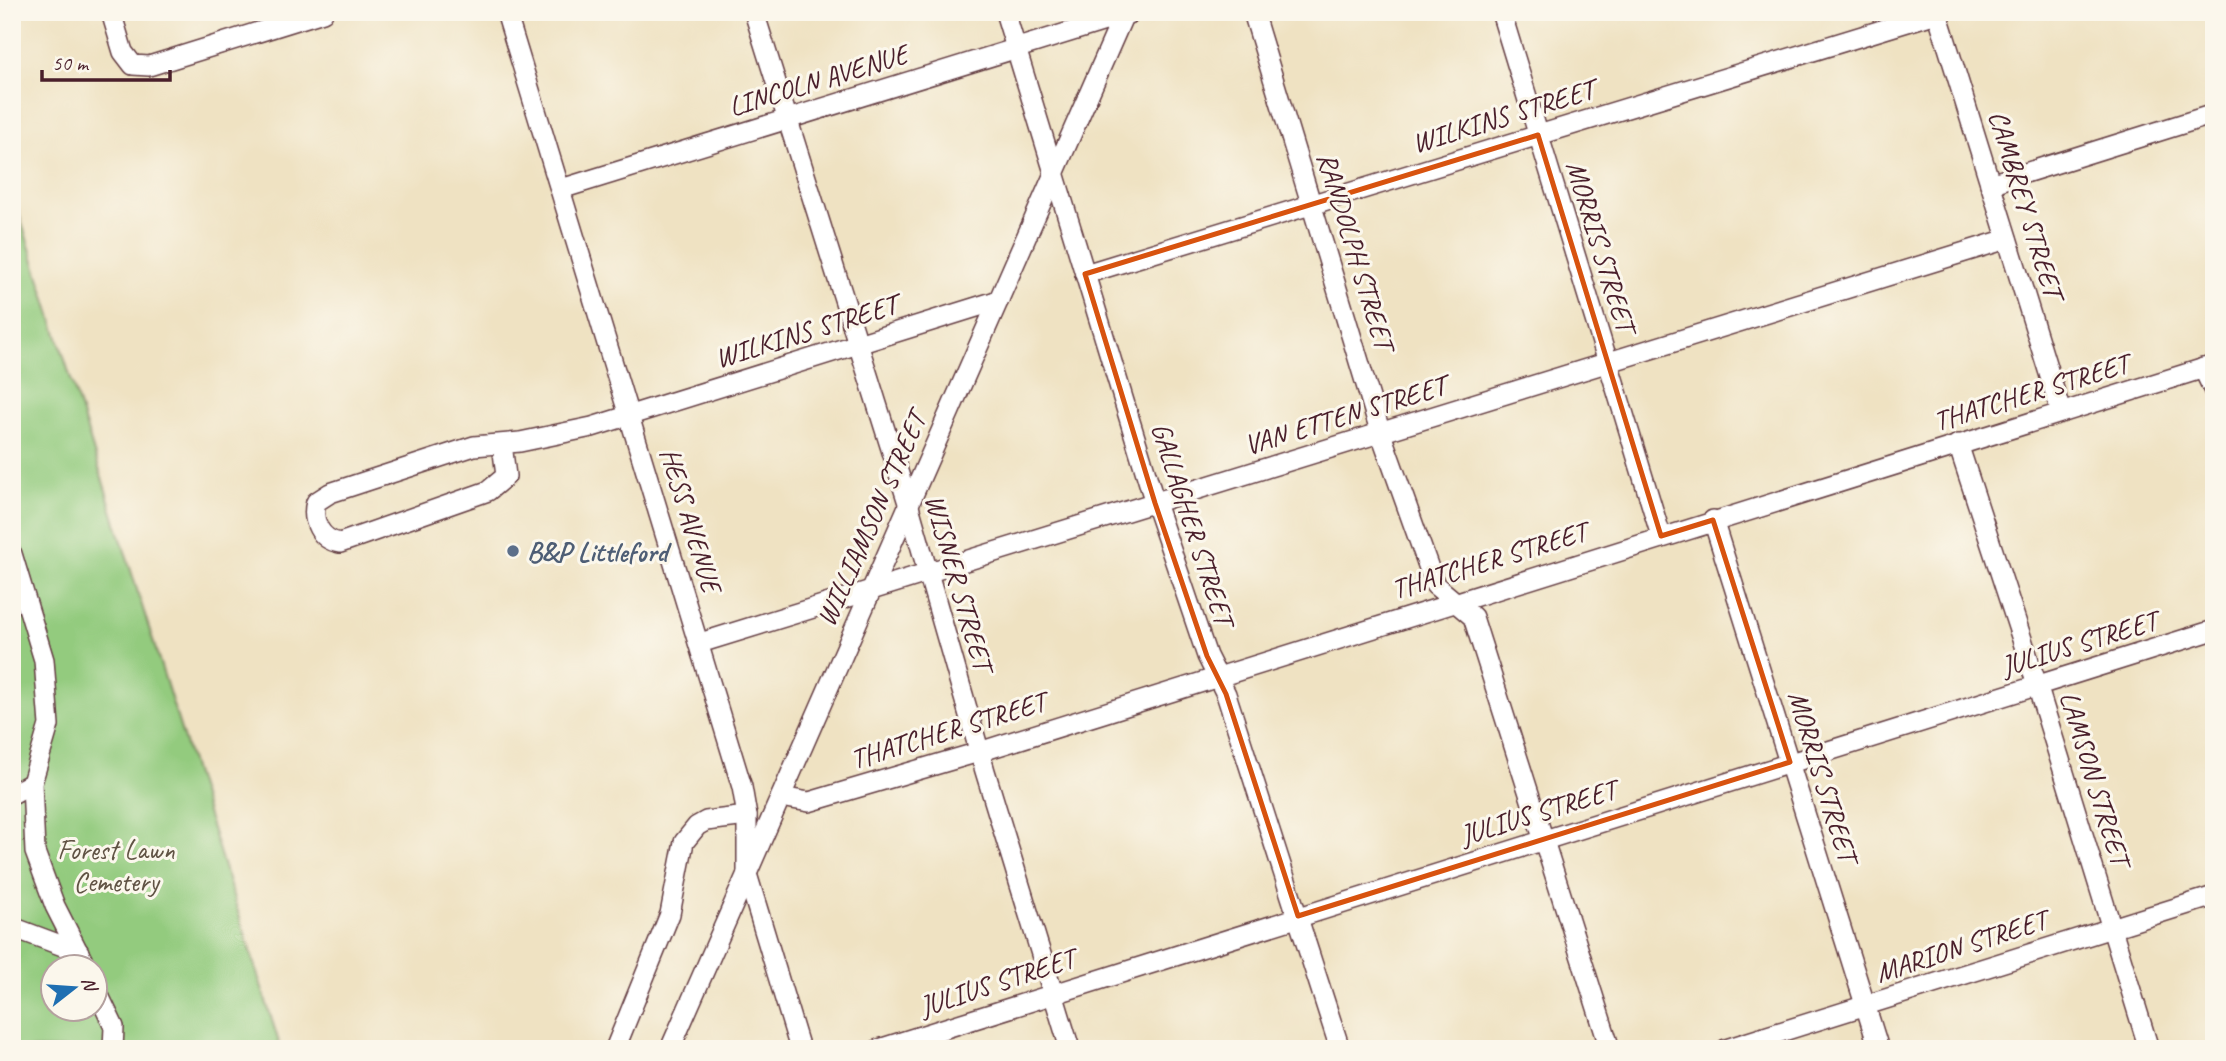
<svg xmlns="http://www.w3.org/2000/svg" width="2226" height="1061" font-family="Caveat,sans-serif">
  <rect width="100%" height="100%" fill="#fbf7ec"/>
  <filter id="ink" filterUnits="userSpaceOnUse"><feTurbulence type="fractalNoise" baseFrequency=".0143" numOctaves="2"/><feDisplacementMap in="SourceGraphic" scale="14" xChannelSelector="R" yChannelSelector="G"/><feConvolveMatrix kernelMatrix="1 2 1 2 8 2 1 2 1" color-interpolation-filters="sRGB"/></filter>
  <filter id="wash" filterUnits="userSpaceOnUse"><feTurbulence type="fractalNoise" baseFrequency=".00686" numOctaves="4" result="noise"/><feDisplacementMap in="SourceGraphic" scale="28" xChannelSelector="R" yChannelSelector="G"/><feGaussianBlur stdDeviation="1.57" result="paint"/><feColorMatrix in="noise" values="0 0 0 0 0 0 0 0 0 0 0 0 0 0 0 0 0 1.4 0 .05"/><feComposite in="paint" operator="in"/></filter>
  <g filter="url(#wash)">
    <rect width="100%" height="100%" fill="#efe2c2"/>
    <path fill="#93cb7e" stroke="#6e7554" stroke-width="2" fill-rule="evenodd" d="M12 191 281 1049H12ZM52 967H94V1009H52Z"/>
  </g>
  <g filter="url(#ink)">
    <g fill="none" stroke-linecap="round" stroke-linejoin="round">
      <defs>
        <g id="minor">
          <path d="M111 12 123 52 133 65 149 66 323 12"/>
          <path d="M506 12 742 787 747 816V874L800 1049"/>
          <path d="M754 12 908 503 985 771 1070 1049"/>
          <path d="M1005 12 1155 503 1207 656 1226 694 1340 1049"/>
          <path d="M1253 12 1381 434 1435 585 1473 617 1610 1049"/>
          <path d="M1501 12 1661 536"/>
          <path d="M1937 12 2061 412"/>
          <path d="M1990 184 2214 114"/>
          <path d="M561 189 1131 13"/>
          <path d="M1085 274 1937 13"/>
          <path d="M2203 368 2214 391"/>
          <path d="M502 444 506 476 488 491 340 543C320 540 311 520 316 502L330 493 474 446 520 442 592 427 999 300"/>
          <path d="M1958 444 2037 685 2149 1049"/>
          <path d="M1713 520 1879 1049"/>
          <path d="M12 554 44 660 49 725 32 783 35 852 55 906 86 967"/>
          <path d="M700 643 2007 239"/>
          <path d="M12 794 32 783"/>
          <path d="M781 797 809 802 979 752 2214 365"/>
          <path d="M12 927 79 952"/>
          <path d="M94 985 114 1027 113 1049"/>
          <path d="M615 1049 670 914 684 842 697 826 706 821 747 816"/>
          <path d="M670 1049 1125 12"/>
          <path d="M879 1049 2214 630"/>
          <path d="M1726 1049 2214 896"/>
        </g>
      </defs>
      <use href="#minor" stroke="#633c42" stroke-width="22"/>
      <use href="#minor" stroke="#fff" stroke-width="19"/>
    </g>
  </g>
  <path fill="none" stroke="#d8530f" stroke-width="5" stroke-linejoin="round" d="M1538 135 1661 536 1713 520 1790 762 1298 916 1226 694 1207 656 1155 503 1085 274Z"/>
  <circle fill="#5c6f8a" stroke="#fbf7ec" stroke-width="2.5" cx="513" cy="551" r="7"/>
  <g text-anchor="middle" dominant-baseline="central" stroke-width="6" stroke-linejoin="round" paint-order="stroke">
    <g font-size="28" fill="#4a1f2b" stroke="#fbf7ec">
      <text transform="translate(818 80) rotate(-17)">LINCOLN AVENUE</text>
      <text transform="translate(1503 116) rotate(-17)">WILKINS STREET</text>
      <text transform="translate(2026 204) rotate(73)">CAMBREY STREET</text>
      <text transform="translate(1601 246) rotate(73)">MORRIS STREET</text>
      <text transform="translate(1356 251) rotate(73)">RANDOLPH STREET</text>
      <text transform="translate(806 331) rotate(-17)">WILKINS STREET</text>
      <text transform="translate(2031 392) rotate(-17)">THATCHER STREET</text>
      <text transform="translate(1345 415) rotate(-17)">VAN ETTEN STREET</text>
      <text transform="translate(871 519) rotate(-66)">WILLIAMSON STREET</text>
      <text transform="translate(691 520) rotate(73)">HESS AVENUE</text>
      <text transform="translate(1193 524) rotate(72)">GALLAGHER STREET</text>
      <text transform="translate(1489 560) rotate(-17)">THATCHER STREET</text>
      <text transform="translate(959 582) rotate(74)">WISNER STREET</text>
      <text transform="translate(2079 643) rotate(-17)">JULIUS STREET</text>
      <text transform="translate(948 730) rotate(-17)">THATCHER STREET</text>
      <text transform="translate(1823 776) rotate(73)">MORRIS STREET</text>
      <text transform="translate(2095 778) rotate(73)">LAMSON STREET</text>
      <text transform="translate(1538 812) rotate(-17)">JULIUS STREET</text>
      <text transform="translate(1961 946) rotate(-18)">MARION STREET</text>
      <text transform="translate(997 982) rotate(-18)">JULIUS STREET</text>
    </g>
    <g font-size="28" font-weight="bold" fill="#4e5e75" stroke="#fbf7ec" text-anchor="start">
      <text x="527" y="551">B&amp;P Littleford</text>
    </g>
    <g font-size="28" fill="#605344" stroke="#fbf7ec">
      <text x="116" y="849">Forest Lawn<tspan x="116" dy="32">Cemetery</tspan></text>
    </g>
  </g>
  <rect width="2226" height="1061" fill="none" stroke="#fbf7ec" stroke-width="42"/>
  <g transform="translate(74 988) rotate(73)"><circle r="33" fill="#fbf7ec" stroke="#b4a19f" stroke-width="2"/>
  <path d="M0-5L12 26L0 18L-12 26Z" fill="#1f6fb2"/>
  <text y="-10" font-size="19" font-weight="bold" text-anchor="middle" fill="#4a1f2b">N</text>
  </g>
  <path d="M42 70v10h128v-10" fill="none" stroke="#4a1f2b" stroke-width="3.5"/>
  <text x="52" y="70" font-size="21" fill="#4a1f2b" stroke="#fbf7ec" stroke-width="5" paint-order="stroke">50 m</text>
</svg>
